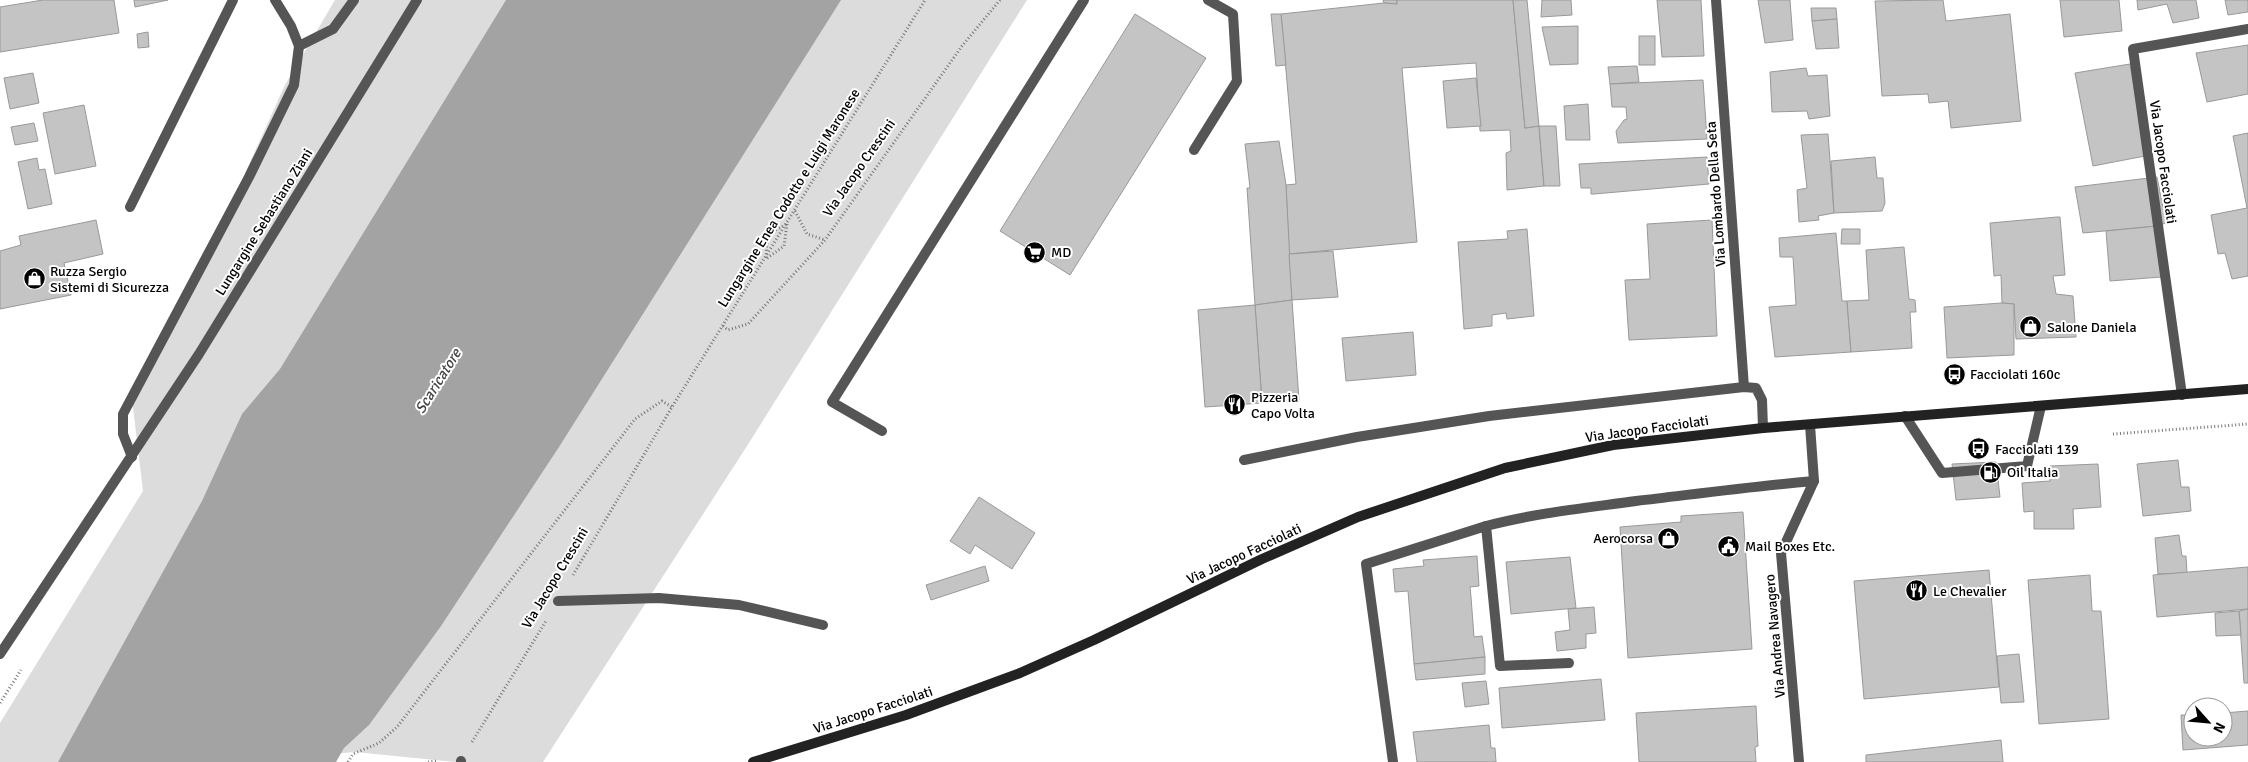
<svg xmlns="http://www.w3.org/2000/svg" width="2248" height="762" font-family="Signika,sans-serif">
  <rect width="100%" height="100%" fill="#fff"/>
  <path fill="#dcdcdc" d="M335 0H1027L747 446 543 762H455L355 752 238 762H0V723L143 491 131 391 212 246 285 85Z"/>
  <path fill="#a3a3a3" d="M506 0H841L559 447 441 626 369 725 344 748 336 762H58L202 501 242 414 280 369Z"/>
  <g fill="#c4c4c4" stroke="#999">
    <path d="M43 0H114L119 33 0 52V7Z"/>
    <path d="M134 0H168L135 7Z"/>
    <path d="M1383 0H1397V4L1384 3Z"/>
    <path d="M1397 0H1513L1525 128 1539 126 1544 186 1507 190 1506 153 1511 151 1510 130 1480 131 1476 63 1402 68 1417 242 1289 254 1286 185 1296 184 1281 14 1384 3 1397 4Z"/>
    <path d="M1513 0H1527L1539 126 1525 128Z"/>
    <path d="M1542 0H1571L1572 15 1541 17Z"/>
    <path d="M1657 0H1701L1704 56 1662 57Z"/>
    <path d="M1758 0H1790L1793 40 1765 43Z"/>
    <path d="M1943 0 1946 21 2010 14 2021 121 1951 128 1948 101 1929 103 1928 94 1882 96 1875 1Z"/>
    <path d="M2060 0H2119L2122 31 2064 37Z"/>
    <path d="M2137 0H2196L2199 18 2173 23 2167 4 2138 10Z"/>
    <path d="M2225 0H2248V12L2228 15Z"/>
    <path d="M1811 8H1836L1837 19 1812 21Z"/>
    <path d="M1135 14 1206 58 1070 275 1000 231Z"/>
    <path d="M1271 14H1281L1286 65 1276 66Z"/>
    <path d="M1837 19 1839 48 1816 49 1812 21Z"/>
    <path d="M1578 26V64L1550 65 1542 27Z"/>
    <path d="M148 32 149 47 138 48 137 34Z"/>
    <rect x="1639" y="36" width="16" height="29"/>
    <path d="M2248 45V94L2207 102 2196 53Z"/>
    <path d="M2130 64 2145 156 2093 166 2075 73Z"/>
    <path d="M1637 66 1639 82 1610 84 1608 67Z"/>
    <path d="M1806 68 1808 76 1827 75 1830 116 1809 119 1807 111 1772 112 1770 72Z"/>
    <path d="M33 73 39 103 10 109 4 78Z"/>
    <path d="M1476 78 1481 126 1447 128 1443 81Z"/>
    <path d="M1703 80 1707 139 1618 143 1616 131 1624 120 1627 119 1626 107H1612L1610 84Z"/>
    <path d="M1588 104 1590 140H1566L1564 106Z"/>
    <path d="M84 105 96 166 55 174 43 113Z"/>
    <path d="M34 123 38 141 15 145 11 127Z"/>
    <path d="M1539 126H1556L1560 186H1544Z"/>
    <path d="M2248 133V276L2232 279 2225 253 2218 254 2211 215 2247 208 2233 136Z"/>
    <path d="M1828 134 1834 213 1818 216 1819 220 1799 222 1797 190 1807 188 1801 135Z"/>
    <path d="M1279 141 1286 185 1292 300 1255 305 1247 188H1250L1245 144Z"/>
    <path d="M1707 157 1709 184 1594 194H1591V188H1581L1579 164Z"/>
    <path d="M1875 157 1877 178H1883L1885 203 1882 211 1834 213 1831 161Z"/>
    <path d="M37 158 39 170 45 169 52 204 28 209 18 162Z"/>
    <path d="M2157 177 2166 223 2157 226 2083 233 2075 187Z"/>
    <path d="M2057 217H2060L2065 275 2053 276 2056 294 2073 296 2076 337 2016 339 2014 304 2002 303 2001 275 1994 276 1990 223Z"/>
    <path d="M96 220 103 254 64 263 71 295 0 309V251L21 245 19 236Z"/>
    <path d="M1712 220 1717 336 1629 340 1625 280 1650 279 1647 224Z"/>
    <path d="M2157 226 2161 277 2110 281 2106 231Z"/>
    <path d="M1527 229 1534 316 1507 319 1506 313 1492 315V326L1464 329 1458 242 1508 239 1507 231Z"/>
    <path d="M1842 229H1860V244H1841Z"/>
    <path d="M1836 233 1842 301H1847L1851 352 1775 357 1769 307 1796 305 1793 257H1780L1779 238Z"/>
    <path d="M1904 247 1909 299 1915 300 1916 312H1910L1912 348 1851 352 1847 301 1869 300 1866 250Z"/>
    <path d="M1333 251 1338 297 1292 300 1289 254Z"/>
    <path d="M1292 300 1299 400 1262 403 1255 305Z"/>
    <path d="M2002 303 2014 304V355L1947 358 1944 307Z"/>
    <path d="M1255 305 1262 403 1205 407 1198 310Z"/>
    <path d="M1413 332 1416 375 1346 381 1342 338Z"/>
    <path d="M2178 460 2181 487H2189L2191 511 2143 516 2137 464Z"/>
    <path d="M1996 462 2000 497 1956 500 1952 464Z"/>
    <path d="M2098 464 2101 507 2073 509 2074 529H2034V511L2024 512 2022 483 2050 481V466Z"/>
    <path d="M979 497 1035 533 1012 569 975 545 970 554 950 541Z"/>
    <path d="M1743 512 1752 649 1628 658 1620 527 1681 522V516Z"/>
    <path d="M2179 535 2182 556H2186L2187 573 2158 574 2155 538Z"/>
    <path d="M1477 556 1479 586 1470 587 1471 597 1474 637 1482 636 1485 657 1414 664 1408 591 1395 592 1393 569 1424 566 1423 560Z"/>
    <path d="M1570 557 1576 608 1511 614 1506 562Z"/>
    <path d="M985 566 989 581 931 600 926 585Z"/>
    <path d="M2248 567V609L2157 617 2153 575Z"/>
    <path d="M1989 570 1999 687 1864 699 1854 581Z"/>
    <path d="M2090 575 2092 611H2101L2109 719 2039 724 2028 580Z"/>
    <path d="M1594 607 1596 633 1586 634V648L1557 651 1555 632 1570 630 1568 609Z"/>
    <path d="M2248 609V683H2244L2239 611Z"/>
    <path d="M2239 611 2241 635 2216 636 2215 613Z"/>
    <path d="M2019 654 2024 702 2001 703 1997 656Z"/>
    <path d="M1485 657V674L1416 680 1414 664Z"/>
    <path d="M1601 679 1605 720 1502 728 1499 688Z"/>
    <path d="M1486 681 1489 704 1465 707 1462 683Z"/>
    <path d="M1756 706 1758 746 1755 747 1756 762H1639L1636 713Z"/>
    <path d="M2248 711V745L2183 750 2181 715H2193V737H2223V713Z"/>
    <path d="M1489 725 1491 748H1495L1496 762H1417L1413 732Z"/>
    <path d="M2001 740 2003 762H1866V755Z"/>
  </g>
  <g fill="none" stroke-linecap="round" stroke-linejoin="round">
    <g stroke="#777" stroke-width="3" stroke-dasharray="1 2.5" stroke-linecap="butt">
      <path d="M795 211 807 234 825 240"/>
      <path d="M787 224 784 246 766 259C767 236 766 234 787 224Z"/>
      <path d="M723 326 728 330 748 324 825 240 962 46 1000 0"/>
      <path d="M2113 434 2248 424"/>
      <path d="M573 575 672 407 925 0"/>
      <path d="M0 703 21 670"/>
      <path d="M472 742 546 621"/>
      <path d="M348 762 353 754 379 743 397 727 635 419 662 401 672 407"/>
      <path d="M428 762 437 761"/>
    </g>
    <g stroke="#555" stroke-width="10">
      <path d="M1194 150 1237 81 1233 14 1208 0"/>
      <path d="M1905 416 1942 473 2027 466 2041 406"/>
      <path d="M882 431 832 402 1084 0"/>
      <path d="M558 601 659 598 739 605 823 625"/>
      <path d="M461 762V761"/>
      <path d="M1393 762 1366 564 1486 526 1500 666 1569 663"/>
    </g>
    <g stroke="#555" stroke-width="10">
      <path d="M1716 0 1744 387"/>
      <path d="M299 46 333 29 354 0"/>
      <path d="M130 207 233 0"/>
      <path d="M2182 395 2133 49 2248 29"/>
      <path d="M132 457 123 434V414L249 177 294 85 299 46 291 26 275 0"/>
      <path d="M1244 460 1357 437 1489 416 1744 387 1756 388 1762 400 1763 428"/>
      <path d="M1486 526C1535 513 1586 508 1636 501 1696 494 1755 486 1814 481"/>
      <path d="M1799 762 1781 553 1814 481 1810 425"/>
    </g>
    <path stroke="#555" stroke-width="10" d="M0 654 199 354 417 0"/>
    <path stroke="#222" stroke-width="10" d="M753 762 906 715 1020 673 1094 640 1262 559 1358 517 1505 468 1613 445 1763 428 2248 389"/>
  </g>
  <defs>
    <symbol id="supermarket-disc" viewBox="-11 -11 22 22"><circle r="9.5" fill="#000" stroke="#fff"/><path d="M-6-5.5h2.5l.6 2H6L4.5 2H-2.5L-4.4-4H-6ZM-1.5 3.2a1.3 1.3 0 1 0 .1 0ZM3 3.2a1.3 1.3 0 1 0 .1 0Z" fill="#fff"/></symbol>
    <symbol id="shop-disc" viewBox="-11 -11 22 22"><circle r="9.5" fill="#000" stroke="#fff"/><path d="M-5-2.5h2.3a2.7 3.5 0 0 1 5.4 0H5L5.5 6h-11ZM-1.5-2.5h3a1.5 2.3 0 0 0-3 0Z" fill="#fff"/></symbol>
    <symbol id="bus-disc" viewBox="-11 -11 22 22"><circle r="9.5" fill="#000" stroke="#fff"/><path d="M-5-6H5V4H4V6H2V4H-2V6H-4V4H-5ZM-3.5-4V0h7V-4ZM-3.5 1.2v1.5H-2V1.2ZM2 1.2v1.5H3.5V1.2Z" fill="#fff"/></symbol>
    <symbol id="restaurant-disc" viewBox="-11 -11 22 22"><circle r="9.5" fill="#000" stroke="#fff"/><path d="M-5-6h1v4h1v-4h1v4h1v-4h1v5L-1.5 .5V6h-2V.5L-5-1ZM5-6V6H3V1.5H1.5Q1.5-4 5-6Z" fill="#fff"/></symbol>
    <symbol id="fuel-disc" viewBox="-11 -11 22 22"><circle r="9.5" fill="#000" stroke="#fff"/><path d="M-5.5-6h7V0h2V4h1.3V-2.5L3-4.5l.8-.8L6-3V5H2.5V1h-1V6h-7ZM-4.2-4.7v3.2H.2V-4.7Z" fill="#fff"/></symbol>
    <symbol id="civic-disc" viewBox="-11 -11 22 22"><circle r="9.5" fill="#000" stroke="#fff"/><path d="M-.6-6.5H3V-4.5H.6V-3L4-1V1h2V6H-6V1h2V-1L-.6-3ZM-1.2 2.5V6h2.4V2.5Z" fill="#fff"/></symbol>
  </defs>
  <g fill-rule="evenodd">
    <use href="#supermarket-disc" x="1022" y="240" width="25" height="25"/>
    <use href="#shop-disc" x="22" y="266" width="25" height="25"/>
    <use href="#shop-disc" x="2018" y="314" width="25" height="25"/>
    <use href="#bus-disc" x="1942" y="362" width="25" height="25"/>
    <use href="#restaurant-disc" x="1222" y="392" width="25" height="25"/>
    <use href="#bus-disc" x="1966" y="436" width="25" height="25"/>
    <use href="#fuel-disc" x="1978" y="460" width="25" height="25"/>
    <use href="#shop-disc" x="1656" y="526" width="25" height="25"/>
    <use href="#civic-disc" x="1716" y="534" width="25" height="25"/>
    <use href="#restaurant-disc" x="1904" y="578" width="25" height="25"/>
  </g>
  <g text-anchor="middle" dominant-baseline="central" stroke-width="4" stroke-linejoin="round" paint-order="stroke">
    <g font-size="14" fill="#000" stroke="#fff">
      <text transform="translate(2163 162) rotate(82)">Via Jacopo Facciolati</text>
      <text transform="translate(859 168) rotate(-55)">Via Jacopo Crescini</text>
      <text transform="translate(1716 194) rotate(-94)">Via Lombardo Della Seta</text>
      <text transform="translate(789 198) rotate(-58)">Lungargine Enea Codotto e Luigi Maronese</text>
      <text transform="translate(264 222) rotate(-58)">Lungargine Sebastiano Ziani</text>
      <text transform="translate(1647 429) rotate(-8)">Via Jacopo Facciolati</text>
      <text transform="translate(1244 554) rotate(-25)">Via Jacopo Facciolati</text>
      <text transform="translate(555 578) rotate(-59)">Via Jacopo Crescini</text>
      <text transform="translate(1775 636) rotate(-95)">Via Andrea Navagero</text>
      <text transform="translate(873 710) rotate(-18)">Via Jacopo Facciolati</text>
    </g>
    <g font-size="14" fill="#000" stroke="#fff" text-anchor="start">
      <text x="1051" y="252">MD</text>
      <text x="50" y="271">Ruzza Sergio<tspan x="50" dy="16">Sistemi di Sicurezza</tspan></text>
      <text x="2047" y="327">Salone Daniela</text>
      <text x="1970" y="374">Facciolati 160c</text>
      <text x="1251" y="397">Pizzeria<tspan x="1251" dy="16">Capo Volta</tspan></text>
      <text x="1995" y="449">Facciolati 139</text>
      <text x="2007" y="472">Oil Italia</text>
      <text x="1653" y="538" text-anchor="end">Aerocorsa</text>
      <text x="1745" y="546">Mail Boxes Etc.</text>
      <text x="1933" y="591">Le Chevalier</text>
    </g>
    <g font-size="15" font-style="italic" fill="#444" stroke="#fff">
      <text transform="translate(438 381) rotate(-58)">Scaricatore</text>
    </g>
  </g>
  <g transform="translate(2208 722) rotate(117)"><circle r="24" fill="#ffffff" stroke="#999999"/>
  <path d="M0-4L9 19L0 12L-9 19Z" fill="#000000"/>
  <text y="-8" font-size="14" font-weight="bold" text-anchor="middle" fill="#000000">N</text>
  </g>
</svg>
